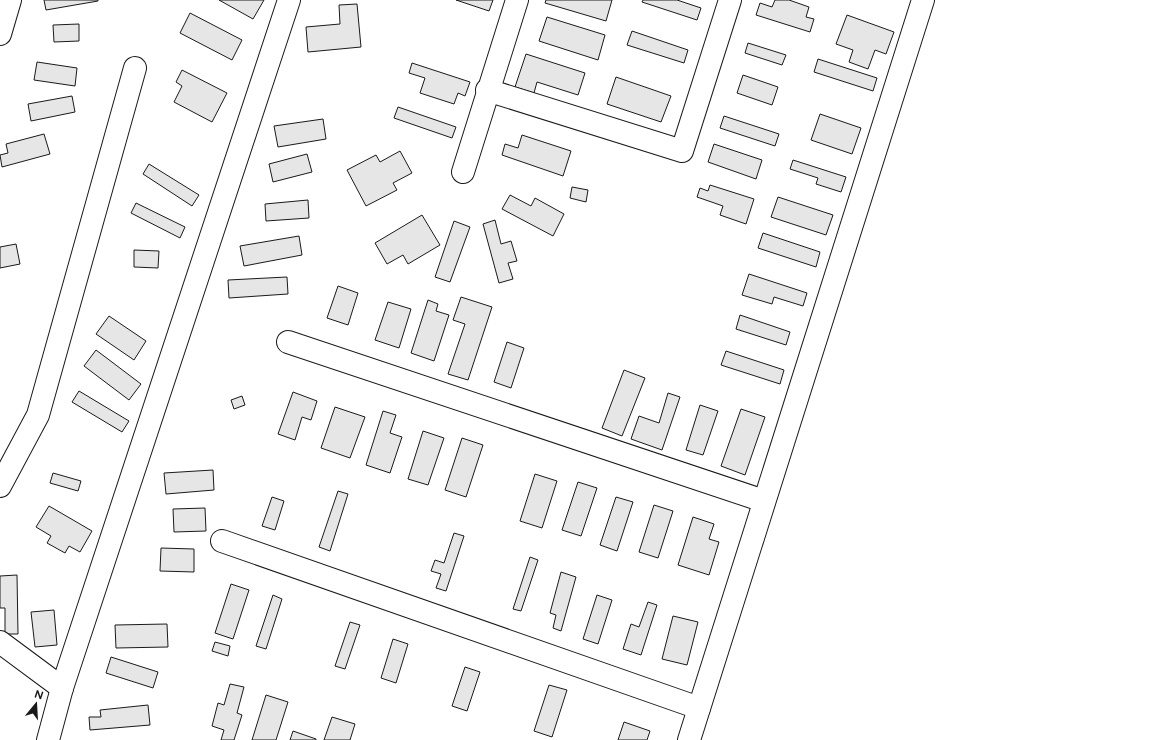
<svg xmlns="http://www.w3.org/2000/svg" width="1173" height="740" font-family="Figtree,sans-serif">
  <rect width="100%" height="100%" fill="#fff"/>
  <g fill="#e6e6e6" stroke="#1a1a1a">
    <path d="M44 0H98V1L46 10Z"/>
    <path d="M219 0H264L253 19Z"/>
    <path d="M456 0H493L489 11Z"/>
    <path d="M546 0H612L606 21 545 3Z"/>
    <path d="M643 0H677L701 8 697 20 642 2Z"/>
    <path d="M775 0H789L809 7 806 17 814 19 810 32 756 15 760 3 772 7Z"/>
    <path d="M357 4 361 47 308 52 306 27 340 24 339 5Z"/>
    <path d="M190 13 242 40 232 60 180 33Z"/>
    <path d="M847 15 894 32 886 54 875 50 868 69 849 62 853 50 836 44Z"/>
    <path d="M547 17 605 35 598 60 539 41Z"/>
    <path d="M79 24V41L54 42 53 25Z"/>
    <path d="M632 31 688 50 684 63 627 45Z"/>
    <path d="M748 43 786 55 782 65 745 53Z"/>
    <path d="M526 54 585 73 578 95 537 82 534 93 515 87Z"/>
    <path d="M818 59 877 78 873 91 814 72Z"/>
    <path d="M37 62 77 68 75 86 34 80Z"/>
    <path d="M412 63 470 82 465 96 458 93 454 104 420 93 425 78 409 73Z"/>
    <path d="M182 70 227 93 212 122 174 102 182 86 176 82Z"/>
    <path d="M743 75 778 87 772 105 737 93Z"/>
    <path d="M616 77 671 96 661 122 607 104Z"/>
    <path d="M72 96 75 112 31 121 28 104Z"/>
    <path d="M398 107 456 127 452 138 394 118Z"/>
    <path d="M820 114 861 128 852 154 811 140Z"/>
    <path d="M724 116 779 134 775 146 720 128Z"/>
    <path d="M323 119 326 139 278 147 274 126Z"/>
    <path d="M44 134 50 154 2 167 0 155 8 153 6 144Z"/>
    <path d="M522 135 571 151 563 176 502 155 505 144 518 148Z"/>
    <path d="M714 144 762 160 756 179 708 162Z"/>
    <path d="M400 151 412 173 393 183 397 190 366 206 347 170 376 155 380 162Z"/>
    <path d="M307 154 312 172 273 182 269 164Z"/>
    <path d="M793 160 846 177 841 192 816 184 818 178 790 169Z"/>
    <path d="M149 164 199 195 192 206 143 174Z"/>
    <path d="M710 185 754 199 746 224 720 215 723 206 697 197 700 188 708 191Z"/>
    <path d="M572 187 588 190 586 202 570 198Z"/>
    <path d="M510 195 531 206 535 198 564 214 553 236 502 209Z"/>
    <path d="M778 197 833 215 826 235 771 217Z"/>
    <path d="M308 200 309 218 266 221 265 204Z"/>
    <path d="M136 203 185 227 180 238 131 213Z"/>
    <path d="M422 215 440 245 408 264 403 255 387 264 375 243Z"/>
    <path d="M495 220 501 244 511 241 517 261 508 263 513 279 499 283 483 224Z"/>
    <path d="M454 221 470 227 450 282 435 277Z"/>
    <path d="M763 233 820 252 816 267 758 248Z"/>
    <path d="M299 236 302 255 244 266 240 246Z"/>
    <path d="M16 244 20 264 0 268V247Z"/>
    <path d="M134 250 159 251 158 268 134 267Z"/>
    <path d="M749 274 807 293 803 306 774 297 772 304 742 295Z"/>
    <path d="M287 277 288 294 229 298 228 280Z"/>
    <path d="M338 286 358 293 348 325 327 318Z"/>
    <path d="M461 297 492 307 468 380 448 374 465 324 453 320Z"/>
    <path d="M428 300 438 304 436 311 449 315 434 361 411 353Z"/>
    <path d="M388 302 411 309 399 348 375 340Z"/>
    <path d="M740 315 790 332 786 345 736 329Z"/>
    <path d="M109 316 146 341 134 360 96 334Z"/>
    <path d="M507 342 524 348 511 388 494 382Z"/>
    <path d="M96 350 141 384 129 400 84 366Z"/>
    <path d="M726 351 784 370 780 384 721 365Z"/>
    <path d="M624 370 645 378 622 436 602 428Z"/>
    <path d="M79 391 129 421 122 432 72 402Z"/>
    <path d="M293 392 317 401 311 420 302 417 295 440 278 434Z"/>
    <path d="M668 393 680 397 662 450 631 439 639 416 659 423Z"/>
    <path d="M242 396 245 405 234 409 231 400Z"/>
    <path d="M700 405 718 411 703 455 686 450Z"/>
    <path d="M335 407 365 417 350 458 321 448Z"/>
    <path d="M741 409 765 417 745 475 721 466Z"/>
    <path d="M383 411 396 415 390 433 402 437 390 473 366 465Z"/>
    <path d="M423 431 444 438 428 485 408 479Z"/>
    <path d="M462 438 483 445 466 497 445 490Z"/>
    <path d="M213 470 214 490 166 494 164 473Z"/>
    <path d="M53 473 81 481 78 491 50 483Z"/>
    <path d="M535 474 557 481 542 528 520 521Z"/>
    <path d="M578 482 597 488 581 536 562 530Z"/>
    <path d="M338 491 348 494 330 551 319 547Z"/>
    <path d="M272 497 284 501 275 530 262 526Z"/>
    <path d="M616 497 633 502 617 551 600 545Z"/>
    <path d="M654 505 673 511 658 558 639 552Z"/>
    <path d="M49 506 92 531 80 552 69 546 65 553 47 543 51 536 36 527Z"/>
    <path d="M205 508 206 531 174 532 173 509Z"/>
    <path d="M693 517 714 524 709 539 719 542 709 575 678 565Z"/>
    <path d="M454 533 464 536 446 591 436 588 441 574 431 571 435 560 444 563Z"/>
    <path d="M161 548 194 549V572L160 571Z"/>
    <path d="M530 557 538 560 521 611 513 609Z"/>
    <path d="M561 572 576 577 561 631 553 628 556 615 550 613Z"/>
    <path d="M17 575 18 634H5V608H0V576Z"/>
    <path d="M231 584 249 590 233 639 215 633Z"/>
    <path d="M273 595 282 599 266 649 256 646Z"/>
    <path d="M597 595 612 600 598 644 583 639Z"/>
    <path d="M648 602 657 605 641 655 623 649 631 624 639 627Z"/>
    <path d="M54 610 57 645 35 647 31 612Z"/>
    <path d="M673 616 698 622 687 665 662 659Z"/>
    <path d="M350 622 360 625 345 669 335 666Z"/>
    <path d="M167 624 168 647 116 648 115 625Z"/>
    <path d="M393 639 408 644 396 683 381 678Z"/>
    <path d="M215 642 230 646 228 656 212 651Z"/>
    <path d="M111 657 158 672 153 688 106 673Z"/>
    <path d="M465 667 480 672 467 711 452 706Z"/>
    <path d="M230 684 244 687 237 713 242 715 234 740H221L224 730 212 726 218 703 224 705Z"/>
    <path d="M549 685 567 690 552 737 534 731Z"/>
    <path d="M266 695 288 702 276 740H252Z"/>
    <path d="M148 705 150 725 90 730 89 717H101L100 710Z"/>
    <path d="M332 717 355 724 350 740H324Z"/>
    <path d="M624 722 650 731 647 740H618Z"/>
    <path d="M293 731 316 739V740H290Z"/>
  </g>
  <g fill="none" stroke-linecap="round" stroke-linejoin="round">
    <defs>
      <g id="minor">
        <path d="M0 34 10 0"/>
        <path d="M487 90 682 151 730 0"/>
        <path d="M463 172 517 0"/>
        <path d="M288 342 764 501"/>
        <path d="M0 486 38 415 135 68"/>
        <path d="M222 541 699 708"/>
        <path d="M0 642 62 688"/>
        <path d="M48 740 62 688 289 0"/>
        <path d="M689 740 923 0"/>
      </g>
    </defs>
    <use href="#minor" stroke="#1a1a1a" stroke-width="24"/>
    <use href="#minor" stroke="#fff" stroke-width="22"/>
  </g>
  <g transform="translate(36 704) rotate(18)" stroke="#ffffff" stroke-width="3" paint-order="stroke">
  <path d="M0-3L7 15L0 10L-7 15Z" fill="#1a1a1a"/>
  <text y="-6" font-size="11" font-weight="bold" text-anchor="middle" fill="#1a1a1a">N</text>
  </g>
</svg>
